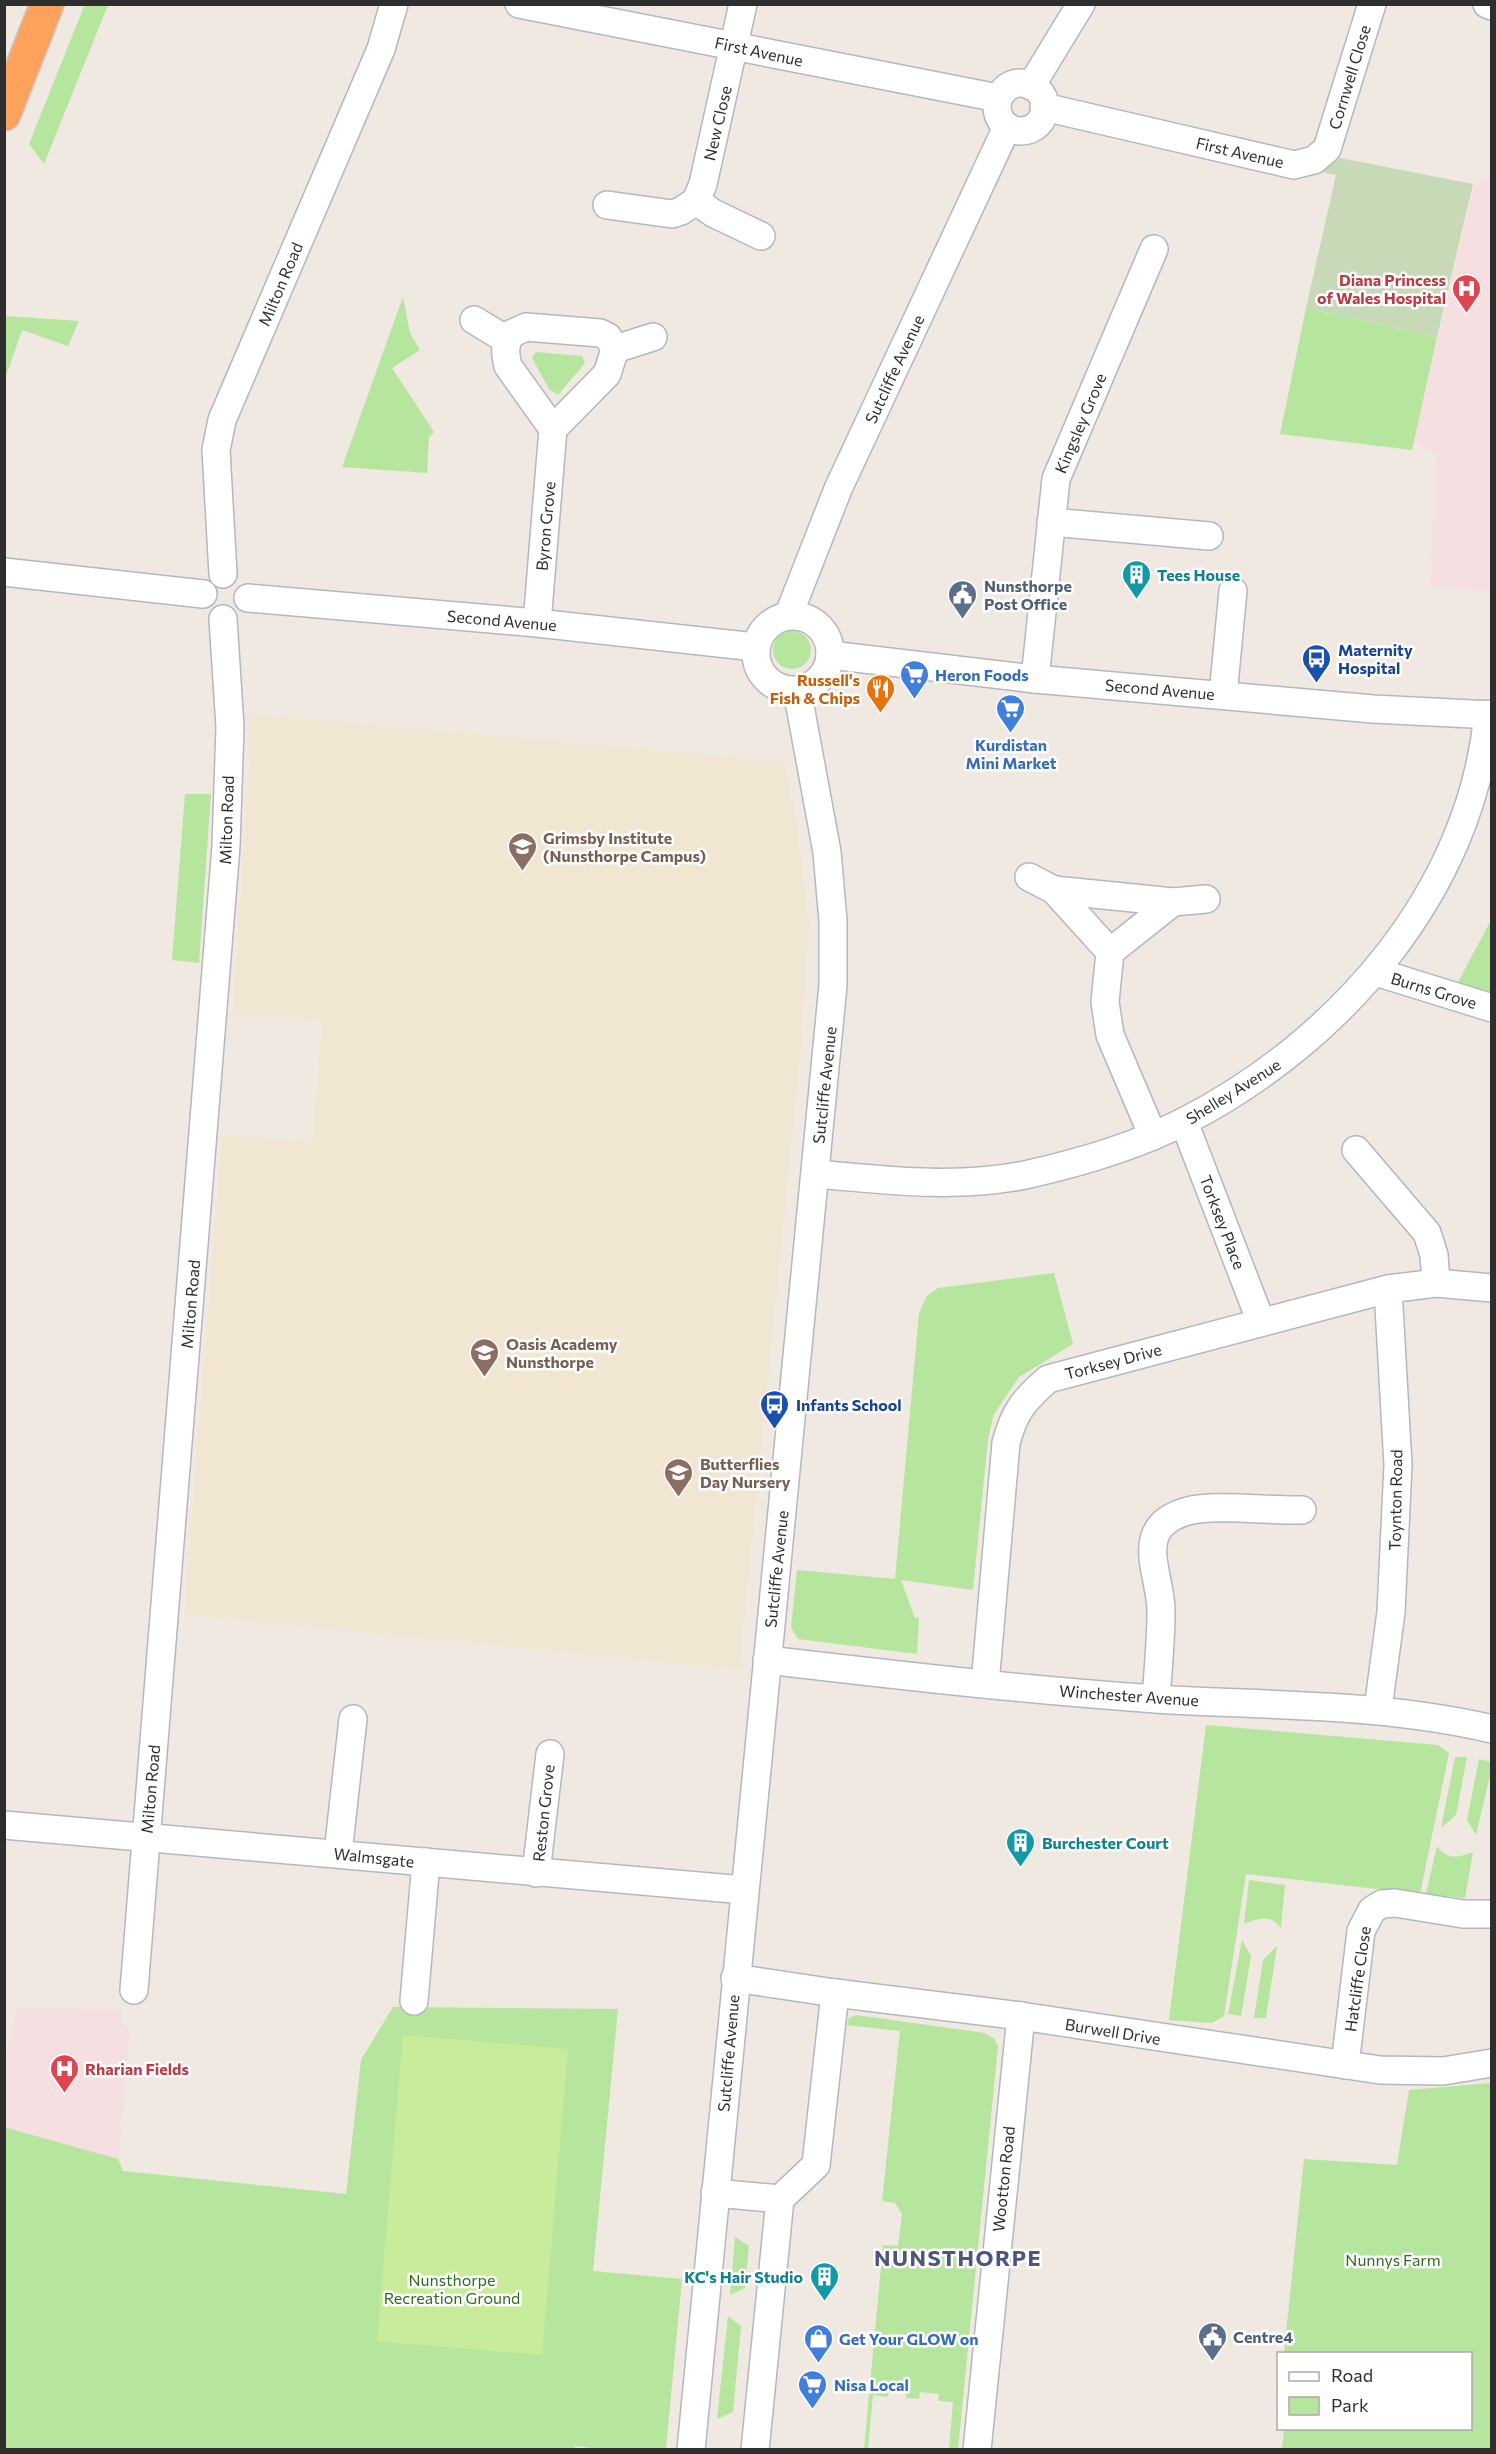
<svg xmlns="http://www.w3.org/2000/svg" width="1496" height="2454" font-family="Commissioner,sans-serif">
  <rect width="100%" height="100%" fill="#efe9e1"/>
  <path fill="#f0e6d1" d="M247 714 784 762 796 820 809 923 800 1056 739 1669 184 1614 222 1135 312 1142 322 1028 321 1020 233 1013 249 765Z"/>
  <g fill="#f5dfe0">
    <path d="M1491 173V592L1430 586 1437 455 1413 441 1474 187Z"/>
    <path d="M16 2008 120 2009 123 2025 130 2030 118 2159 5 2127V2061Z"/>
  </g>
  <g fill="#b6e59e">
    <path d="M85 4 108 5 44 164 29 144Z"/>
    <path d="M403 297 410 333 420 350 392 368 434 432 429 437 427 473 342 467Z"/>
    <path d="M1306 308 1437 337 1412 450 1280 434Z"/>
    <path d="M5 316 79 321 68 346 22 330 5 379Z"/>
    <path d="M536 352 582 356 585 363 558 395 549 389 532 358Z"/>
    <circle cx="792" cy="650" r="19"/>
    <path d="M185 794H211L199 963 172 960Z"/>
    <path d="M1489 924 1491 925V995L1457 984Z"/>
    <path d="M1054 1273 1073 1344 1019 1377 994 1414 988 1439 973 1590 901 1580 915 1618 919 1617 917 1654 798 1639 791 1627 797 1570 895 1579 919 1313 927 1296 938 1288Z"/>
    <path d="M1206 1725 1438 1745 1449 1753 1420 1894 1246 1874 1224 2016 1212 2023 1169 2020Z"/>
    <path d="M1455 1757H1467L1456 1815 1441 1828Z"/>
    <path d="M1479 1759 1491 1762 1492 1767 1476 1835 1467 1820Z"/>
    <path d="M1437 1846C1447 1861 1459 1857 1473 1852L1465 1898 1426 1894Z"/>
    <path d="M1249 1880 1285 1885 1281 1928C1270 1914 1258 1918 1244 1924Z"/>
    <path d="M1242 1940 1251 1956 1241 2016 1228 2014Z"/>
    <path d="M1277 1946 1266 2018H1254L1263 1960Z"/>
    <path d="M393 2007 618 2009 593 2271 682 2279 666 2449 609 2450 575 2446V2450L5 2449 4 2127 118 2159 123 2171 346 2194 361 2060Z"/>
    <path d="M856 2015 985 2033 994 2039 998 2046 958 2449H949L953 2402 938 2401 939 2394 920 2392 919 2399 906 2398V2391L889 2389 888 2397 873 2395 868 2449H864L883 2245 898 2246 902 2214 895 2203 882 2201 900 2031 847 2025 849 2018Z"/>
    <path d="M1491 2083V2449H1282L1284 2429 1470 2428V2354L1284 2353 1304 2159 1397 2165 1409 2090Z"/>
    <path d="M735 2237 749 2246 745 2288 730 2295Z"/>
    <path d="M728 2316 741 2326 733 2412 717 2419Z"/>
  </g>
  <path fill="#c8d9b8" d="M1340 158 1473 184 1437 337 1306 308 1336 175 1321 172Z"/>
  <path fill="#c9ec9a" d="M403 2035 568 2049 542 2355 377 2341Z"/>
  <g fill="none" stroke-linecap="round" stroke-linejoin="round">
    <defs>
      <g id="minor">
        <path d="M519 4 998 98"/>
        <path d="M1487 4 1492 6"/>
        <circle cx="1021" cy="107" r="24"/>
        <path d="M1031 86 1081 4"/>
        <path d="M1044 107 1294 165 1314 160 1327 149 1372 4"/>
        <path d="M696 201 703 184 743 4"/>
        <path d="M607 205 672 214 681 211 696 201 713 213 761 236"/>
        <path d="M474 320 507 340"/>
        <path d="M526 327 600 333 608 337 615 349 607 374 553 429 508 366C505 353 504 345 511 334Z"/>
        <path d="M615 349 653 337"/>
        <path d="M1051 522 1209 536"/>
        <path d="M4 572 203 594"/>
        <path d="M223 574 216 450 222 420 381 49 394 4"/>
        <path d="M248 598 537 623 755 647"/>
        <path d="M789 614 838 489 1007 127"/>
        <circle cx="793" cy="653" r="37"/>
        <path d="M537 623 553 429"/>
        <path d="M830 655 1035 679 1373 709 1492 715"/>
        <path d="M1035 679 1056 479 1154 249"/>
        <path d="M1223 695 1233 591"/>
        <path d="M1029 877 1054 890 1110 952 1105 1002 1110 1035 1153 1136"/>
        <path d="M1054 890 1173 902 1206 899"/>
        <path d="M1110 952 1173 902"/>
        <path d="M1376 972 1492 1008"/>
        <path d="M1184 1122 1261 1322"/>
        <path d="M1356 1150 1427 1233 1434 1255 1436 1283"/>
        <path d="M816 1174C884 1180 956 1189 1025 1175 1079 1163 1135 1147 1185 1121 1339 1042 1471 892 1488 714"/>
        <path d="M767 1660C896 1675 1026 1690 1156 1699 1269 1706 1381 1703 1492 1729"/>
        <path d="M985 1684 1006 1443C1014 1412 1024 1400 1048 1379L1388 1289 1436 1283 1492 1288"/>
        <path d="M1156 1699C1158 1670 1161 1641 1161 1612 1162 1575 1129 1527 1188 1511 1214 1504 1271 1511 1302 1510"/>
        <path d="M1378 1709 1391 1612 1398 1465 1388 1289"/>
        <path d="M4 1825 744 1890"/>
        <path d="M338 1853 353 1719"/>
        <path d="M536 1873 550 1754"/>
        <path d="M735 1978 835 1993 1021 2016 1380 2070 1443 2071 1492 2063"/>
        <path d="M134 1990 226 846 230 727 223 619"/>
        <path d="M414 2001 426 1862"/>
        <path d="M1345 2065 1361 1931 1372 1910 1382 1904 1395 1903 1463 1914H1492"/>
        <path d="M715 2193 780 2199"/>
        <path d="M691 2450 833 985V921L827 852 797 690"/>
        <path d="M755 2450 780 2199 816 2165 835 1993"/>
        <path d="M977 2450 1021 2016"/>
      </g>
      <path id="highway" d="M4 114 47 4"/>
    </defs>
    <use href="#minor" stroke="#b4b7c1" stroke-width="30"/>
    <use href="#highway" stroke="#c9c9c9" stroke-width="36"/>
    <use href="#minor" stroke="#fff" stroke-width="27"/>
    <use href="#highway" stroke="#ffa35c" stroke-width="33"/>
  </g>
  <defs>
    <symbol id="hospital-pin" viewBox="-11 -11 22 30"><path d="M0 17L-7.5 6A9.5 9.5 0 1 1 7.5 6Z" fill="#e0444e" stroke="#fff"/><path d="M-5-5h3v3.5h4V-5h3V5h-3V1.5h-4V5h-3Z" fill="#fff"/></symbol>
    <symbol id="building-pin" viewBox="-11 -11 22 30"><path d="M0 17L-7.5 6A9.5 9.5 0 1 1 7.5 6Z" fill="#0f9aa8" stroke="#fff"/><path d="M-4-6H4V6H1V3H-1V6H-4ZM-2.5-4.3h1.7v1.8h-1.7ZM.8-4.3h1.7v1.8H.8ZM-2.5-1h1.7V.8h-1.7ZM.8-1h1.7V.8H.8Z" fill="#fff"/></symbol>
    <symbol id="civic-pin" viewBox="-11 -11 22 30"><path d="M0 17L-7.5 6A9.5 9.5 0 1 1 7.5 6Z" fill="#5c6f8a" stroke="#fff"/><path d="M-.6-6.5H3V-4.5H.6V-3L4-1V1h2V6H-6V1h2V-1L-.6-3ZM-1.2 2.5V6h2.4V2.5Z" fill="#fff"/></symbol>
    <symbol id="bus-pin" viewBox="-11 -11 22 30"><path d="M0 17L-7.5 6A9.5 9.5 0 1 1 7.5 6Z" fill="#1a4fb4" stroke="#fff"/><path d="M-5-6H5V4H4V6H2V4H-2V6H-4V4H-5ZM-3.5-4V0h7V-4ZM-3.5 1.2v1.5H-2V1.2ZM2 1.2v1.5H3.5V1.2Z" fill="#fff"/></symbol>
    <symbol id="supermarket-pin" viewBox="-11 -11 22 30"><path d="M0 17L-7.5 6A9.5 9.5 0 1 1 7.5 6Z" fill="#3f7fe0" stroke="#fff"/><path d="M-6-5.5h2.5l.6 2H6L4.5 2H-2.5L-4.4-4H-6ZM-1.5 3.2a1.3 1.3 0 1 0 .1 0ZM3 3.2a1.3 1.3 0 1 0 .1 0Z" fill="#fff"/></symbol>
    <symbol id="restaurant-pin" viewBox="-11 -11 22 30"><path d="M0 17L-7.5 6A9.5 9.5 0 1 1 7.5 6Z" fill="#e8710a" stroke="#fff"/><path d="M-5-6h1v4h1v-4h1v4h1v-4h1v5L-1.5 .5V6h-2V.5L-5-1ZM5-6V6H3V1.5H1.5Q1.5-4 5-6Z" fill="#fff"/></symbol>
    <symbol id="university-pin" viewBox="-11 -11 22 30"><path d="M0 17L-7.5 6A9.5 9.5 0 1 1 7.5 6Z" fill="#8d6e63" stroke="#fff"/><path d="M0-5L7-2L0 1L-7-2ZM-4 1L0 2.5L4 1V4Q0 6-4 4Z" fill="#fff"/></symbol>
    <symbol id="school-pin" viewBox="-11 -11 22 30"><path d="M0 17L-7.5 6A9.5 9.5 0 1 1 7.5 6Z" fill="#8d6e63" stroke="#fff"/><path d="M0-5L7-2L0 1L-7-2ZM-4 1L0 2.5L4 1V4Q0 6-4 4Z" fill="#fff"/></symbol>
    <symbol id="shop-pin" viewBox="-11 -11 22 30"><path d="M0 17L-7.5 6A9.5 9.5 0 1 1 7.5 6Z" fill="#3f7fe0" stroke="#fff"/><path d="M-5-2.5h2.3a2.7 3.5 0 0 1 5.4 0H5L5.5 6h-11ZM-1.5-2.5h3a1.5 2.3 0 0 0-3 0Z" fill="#fff"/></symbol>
  </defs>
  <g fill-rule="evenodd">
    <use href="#hospital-pin" x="1450" y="272" width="33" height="45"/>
    <use href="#building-pin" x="1120" y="558" width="33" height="45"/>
    <use href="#civic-pin" x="946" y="578" width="33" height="45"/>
    <use href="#bus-pin" x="1300" y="642" width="33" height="45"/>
    <use href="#supermarket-pin" x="898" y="658" width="33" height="45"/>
    <use href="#restaurant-pin" x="864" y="672" width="33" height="45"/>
    <use href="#supermarket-pin" x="994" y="692" width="33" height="45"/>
    <use href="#university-pin" x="506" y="830" width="33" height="45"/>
    <use href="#school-pin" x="468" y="1336" width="33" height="45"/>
    <use href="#bus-pin" x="758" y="1388" width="33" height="45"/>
    <use href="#school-pin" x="662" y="1456" width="33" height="45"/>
    <use href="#building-pin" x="1004" y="1826" width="33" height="45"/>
    <use href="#hospital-pin" x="48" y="2052" width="33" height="45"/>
    <use href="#building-pin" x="808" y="2260" width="33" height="45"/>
    <use href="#civic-pin" x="1196" y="2320" width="33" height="45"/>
    <use href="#shop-pin" x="802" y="2322" width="33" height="45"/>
    <use href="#supermarket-pin" x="796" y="2368" width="33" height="45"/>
  </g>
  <g text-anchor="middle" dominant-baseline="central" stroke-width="5" stroke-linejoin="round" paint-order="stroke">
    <g font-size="16" fill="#2e2e2e" stroke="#fff">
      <text transform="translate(759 51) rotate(12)">First Avenue</text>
      <text transform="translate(1349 77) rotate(-73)">Cornwell Close</text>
      <text transform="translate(717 123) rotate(-77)">New Close</text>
      <text transform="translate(1240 152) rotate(13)">First Avenue</text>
      <text transform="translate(280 284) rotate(-67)">Milton Road</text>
      <text transform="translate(894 369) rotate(-65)">Sutcliffe Avenue</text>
      <text transform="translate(1080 423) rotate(-67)">Kingsley Grove</text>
      <text transform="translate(545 526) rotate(-85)">Byron Grove</text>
      <text transform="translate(502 620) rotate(5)">Second Avenue</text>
      <text transform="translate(1160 689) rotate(5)">Second Avenue</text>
      <text transform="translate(226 820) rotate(-88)">Milton Road</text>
      <text transform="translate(1434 990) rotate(17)">Burns Grove</text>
      <text transform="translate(824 1085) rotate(-84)">Sutcliffe Avenue</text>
      <text transform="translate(1233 1091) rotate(-32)">Shelley Avenue</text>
      <text transform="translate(1223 1222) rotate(69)">Torksey Place</text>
      <text transform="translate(190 1304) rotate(-85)">Milton Road</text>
      <text transform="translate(1113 1361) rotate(-15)">Torksey Drive</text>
      <text transform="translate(1395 1500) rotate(-89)">Toynton Road</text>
      <text transform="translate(776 1569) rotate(-84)">Sutcliffe Avenue</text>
      <text transform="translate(1129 1695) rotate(4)">Winchester Avenue</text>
      <text transform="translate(150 1789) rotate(-85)">Milton Road</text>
      <text transform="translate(543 1813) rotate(-84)">Reston Grove</text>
      <text transform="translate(374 1857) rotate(6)">Walmsgate</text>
      <text transform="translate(1357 1979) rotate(-82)">Hatcliffe Close</text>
      <text transform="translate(1113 2031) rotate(9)">Burwell Drive</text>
      <text transform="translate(728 2053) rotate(-85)">Sutcliffe Avenue</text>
      <text transform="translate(1003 2179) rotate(-84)">Wootton Road</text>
    </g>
    <g font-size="16" font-weight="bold" fill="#be3a42" stroke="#fff" text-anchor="end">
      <text x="1446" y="279">Diana Princess<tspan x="1446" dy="18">of Wales Hospital</tspan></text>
      <text x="85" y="2068" text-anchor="start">Rharian Fields</text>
    </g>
    <g font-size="16" font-weight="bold" fill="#0d838f" stroke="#fff" text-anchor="start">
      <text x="1157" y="574">Tees House</text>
      <text x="1042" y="1842">Burchester Court</text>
      <text x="803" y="2276" text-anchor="end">KC's Hair Studio</text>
    </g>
    <g font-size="16" font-weight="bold" fill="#4e5e75" stroke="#fff" text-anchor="start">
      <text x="984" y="585">Nunsthorpe<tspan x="984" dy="18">Post Office</tspan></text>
      <text x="1233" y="2336">Centre4</text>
    </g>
    <g font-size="16" font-weight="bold" fill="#164399" stroke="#fff" text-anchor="start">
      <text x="1338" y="649">Maternity<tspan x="1338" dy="18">Hospital</tspan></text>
      <text x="796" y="1404">Infants School</text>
    </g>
    <g font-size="16" font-weight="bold" fill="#366cbe" stroke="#fff" text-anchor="start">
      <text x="935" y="674">Heron Foods</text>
      <text x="1011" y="744" text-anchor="middle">Kurdistan<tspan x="1011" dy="18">Mini Market</tspan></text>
      <text x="839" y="2338">Get Your GLOW on</text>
      <text x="834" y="2384">Nisa Local</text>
    </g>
    <g font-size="16" font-weight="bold" fill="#c56008" stroke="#fff" text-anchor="end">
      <text x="860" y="679">Russell's<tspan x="860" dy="18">Fish &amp; Chips</tspan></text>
    </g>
    <g font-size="16" font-weight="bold" fill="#785e54" stroke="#fff" text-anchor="start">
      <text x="543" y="837">Grimsby Institute<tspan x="543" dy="18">(Nunsthorpe Campus)</tspan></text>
      <text x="506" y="1343">Oasis Academy<tspan x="506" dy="18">Nunsthorpe</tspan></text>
      <text x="700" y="1463">Butterflies<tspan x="700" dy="18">Day Nursery</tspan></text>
    </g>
    <g font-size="16" fill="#2c6e1b" stroke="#fff">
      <text x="1393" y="2259">Nunnys Farm</text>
      <text x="452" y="2279">Nunsthorpe<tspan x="452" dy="18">Recreation Ground</tspan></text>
    </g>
    <g font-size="22" font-weight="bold" letter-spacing="1.5" fill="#4d5680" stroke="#fff">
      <text x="958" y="2257">NUNSTHORPE</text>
    </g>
  </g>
  <rect width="1496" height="2454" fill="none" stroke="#2e2e2e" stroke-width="12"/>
  <rect x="1277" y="2352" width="195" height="78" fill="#ffffff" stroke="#ababab" stroke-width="1.5"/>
  <rect x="1289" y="2372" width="30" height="9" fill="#ffffff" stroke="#ababab" stroke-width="1.5"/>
  <text x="1331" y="2382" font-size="18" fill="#2e2e2e">Road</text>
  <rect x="1289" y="2397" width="30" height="18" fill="#b6e59e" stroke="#ababab" stroke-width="1.5"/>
  <text x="1331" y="2412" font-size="18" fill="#2e2e2e">Park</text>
</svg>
